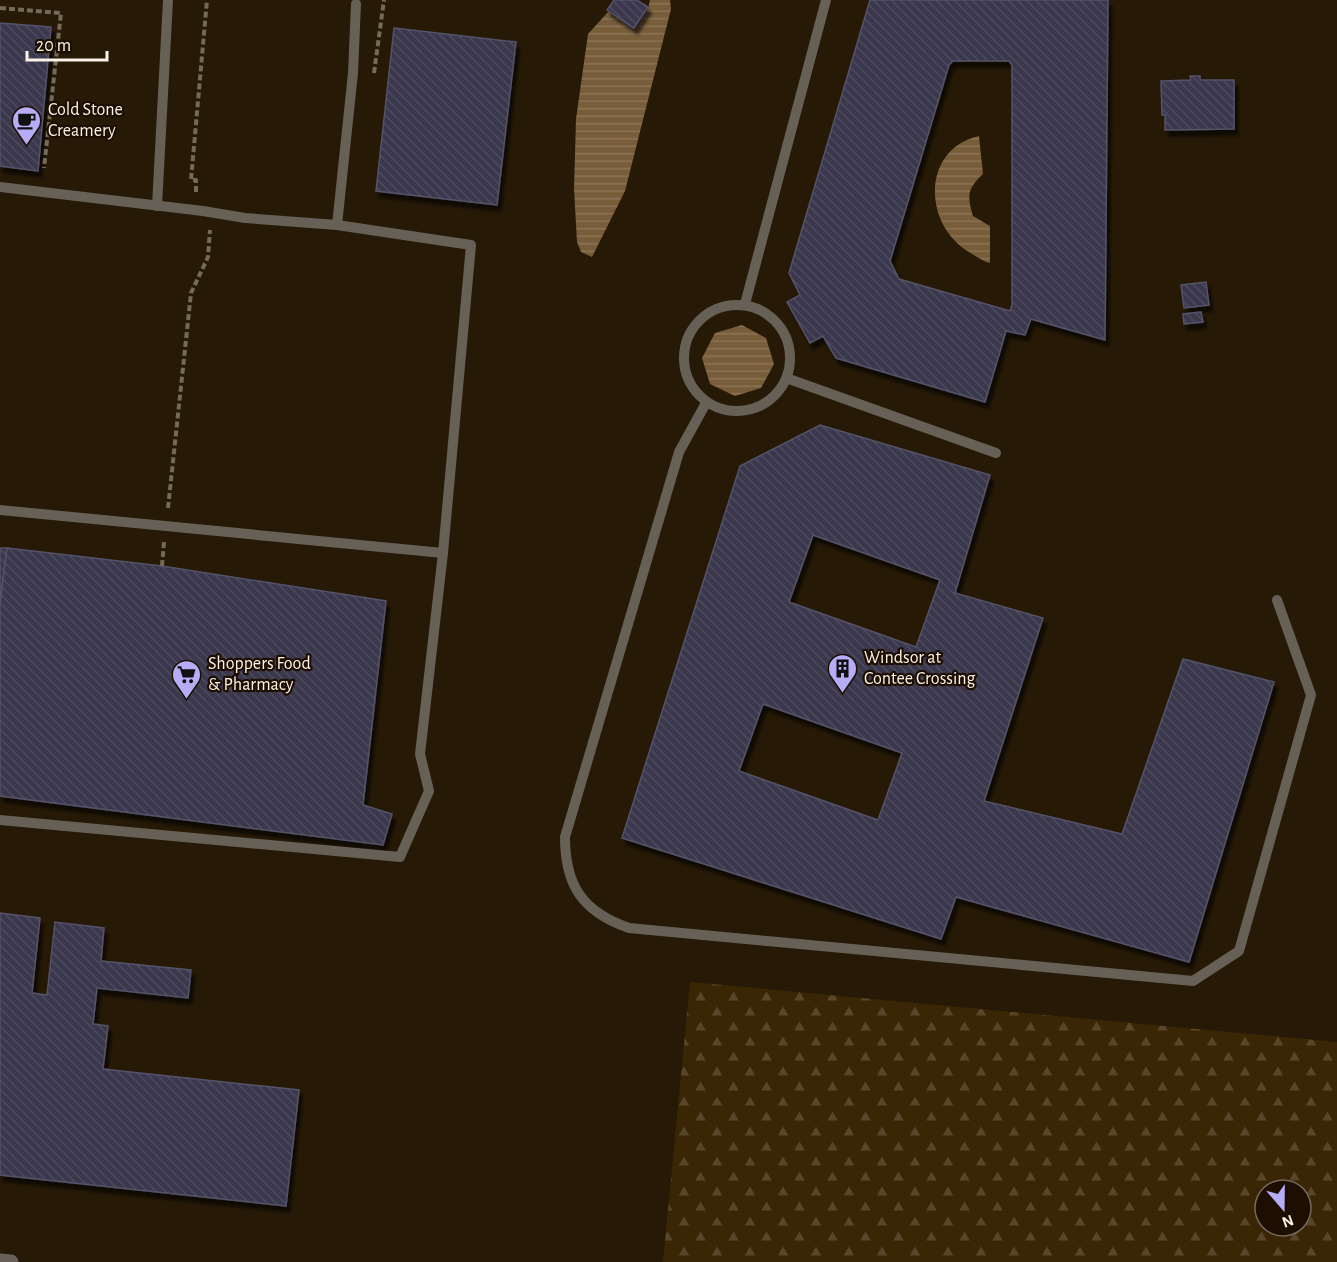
<svg xmlns="http://www.w3.org/2000/svg" width="1337" height="1262" font-family="'Alegreya Sans',sans-serif">
  <defs>
    <pattern id="forest-firs" width="22" height="20" patternUnits="userSpaceOnUse" patternTransform="scale(1.5)"><rect width="22" height="20" fill="#3a2605"/><path d="M5 1l3.5 6h-7zM16 11l3.5 6h-7z" fill="#574629"/></pattern>
    <pattern id="water-rules" width="6" height="5" patternUnits="userSpaceOnUse" patternTransform="scale(1.5)"><rect width="6" height="5" fill="#775d3a"/><path d="M0 2.5h6" fill="none" stroke="#8b7556"/></pattern>
    <pattern id="building-back-hatch" width="6" height="6" patternUnits="userSpaceOnUse" patternTransform="scale(1.5)"><rect width="6" height="6" fill="#3a374d"/><path d="M-1 5l2 2M0 0l6 6M5-1l2 2" fill="none" stroke="#4e4b5e"/></pattern>
    <filter id="shadow"><feDropShadow dx="3.5" dy="6" stdDeviation="1.5" flood-color="#0009"/></filter>
  </defs>
  <rect width="100%" height="100%" fill="#261906"/>
  <path fill="url(#forest-firs)" fill-rule="evenodd" d="M690 982 1337 1042V1262H663ZM1265 1190H1301V1226H1265Z"/>
  <g fill="url(#water-rules)">
    <path d="M650 0H670L671 9 625 191 592 257 581 252 577 242 574 189 576 119 588 34 608 12 635 29 648 9Z"/>
    <path d="M979 136 983 174C967 189 967 196 973 216L990 226V263C982 261 976 256 969 252 923 225 921 149 979 136Z"/>
    <path d="M742 325 766 338 774 364 761 388 735 396 710 384 702 358 715 333Z"/>
  </g>
  <g fill="url(#building-back-hatch)" stroke="#555269" stroke-width="1.5" fill-rule="evenodd" filter="url(#shadow)">
    <path d="M614 0H637L648 7 634 28 607 10Z"/>
    <path d="M870 0H1108L1105 340 1031 319 1025 335 1006 331 985 402 836 358 823 336 810 343 787 302 800 295 789 273ZM953 61H1009L1012 65V305L1010 311 899 279 890 261 949 65Z"/>
    <path d="M0 23 51 27 38 171 0 166Z"/>
    <path d="M394 28 516 42 497 205 376 191Z"/>
    <path d="M1190 76H1200V80H1234V129L1165 130V115H1162L1161 81 1191 80Z"/>
    <path d="M1206 282 1209 305 1184 308 1181 285Z"/>
    <path d="M1201 312 1203 322 1184 324 1183 314Z"/>
    <path d="M820 425 990 475 955 593 1043 618 984 801 1122 834 1183 659 1274 682 1189 962 956 897 941 939 622 838 740 466ZM813 535 940 580 916 647 789 602ZM763 704 902 753 878 820 739 771Z"/>
    <path d="M0 548H7L0 604Z"/>
    <path d="M7 548 162 566 386 601 363 805 392 814 383 845 0 796V604Z"/>
    <path d="M0 913 40 918 32 993 47 995 55 922 104 928 101 961 191 970 188 998 97 988 93 1024 108 1026 103 1069 299 1090 286 1206 0 1175Z"/>
  </g>
  <g fill="none" stroke-linecap="round" stroke-linejoin="round">
    <g stroke="#756a5a" stroke-width="4" stroke-dasharray="6 3" stroke-linecap="butt">
      <path d="M0 8 61 13 44 168"/>
      <path d="M374 73 384 0"/>
      <path d="M196 192V180H191L207 0"/>
      <path d="M168 508 191 293 208 257 210 230"/>
      <path d="M162 566 164 542"/>
    </g>
    <g stroke="#676057" stroke-width="10">
      <path d="M0 187 203 211 245 218 337 225 471 245 443 553 420 754 429 791 400 857 0 820"/>
      <path d="M157 206 168 0"/>
      <path d="M337 225 353 73 356 4"/>
      <path d="M745 304 826 0"/>
      <circle cx="737" cy="358" r="53"/>
      <path d="M789 379 996 453"/>
      <path d="M706 403 679 452 565 837C565 886 583 912 629 928L1193 981 1239 951 1311 695 1277 600"/>
      <path d="M0 510 443 553"/>
    </g>
    <path stroke="#676057" stroke-width="15" d="M0 1261 11 1262"/>
  </g>
  <defs>
    <symbol id="cafe-pin" viewBox="-11 -11 22 30"><path d="M0 17L-7.5 6A9.5 9.5 0 1 1 7.5 6Z" fill="#b6acf8" stroke="#1c0f01"/><path d="M-5.5-4.5H6V0H3Q3 3.5 0 3.5H-2.5Q-5.5 3.5-5.5 0ZM3-3.2v2h1.7v-2ZM-6 4.5H4V6H-6Z" fill="#111"/></symbol>
    <symbol id="building-pin" viewBox="-11 -11 22 30"><path d="M0 17L-7.5 6A9.5 9.5 0 1 1 7.5 6Z" fill="#b6acf8" stroke="#1c0f01"/><path d="M-4-6H4V6H1V3H-1V6H-4ZM-2.5-4.3h1.7v1.8h-1.7ZM.8-4.3h1.7v1.8H.8ZM-2.5-1h1.7V.8h-1.7ZM.8-1h1.7V.8H.8Z" fill="#111"/></symbol>
    <symbol id="supermarket-pin" viewBox="-11 -11 22 30"><path d="M0 17L-7.5 6A9.5 9.5 0 1 1 7.5 6Z" fill="#b6acf8" stroke="#1c0f01"/><path d="M-6-5.5h2.5l.6 2H6L4.5 2H-2.5L-4.4-4H-6ZM-1.5 3.2a1.3 1.3 0 1 0 .1 0ZM3 3.2a1.3 1.3 0 1 0 .1 0Z" fill="#111"/></symbol>
  </defs>
  <g fill-rule="evenodd">
    <use href="#cafe-pin" x="10" y="104" width="33" height="45"/>
    <use href="#building-pin" x="826" y="652" width="33" height="45"/>
    <use href="#supermarket-pin" x="170" y="658" width="33" height="45"/>
  </g>
  <g text-anchor="middle" dominant-baseline="central" stroke-width="4.5" stroke-linejoin="round" paint-order="stroke">
    <g font-size="18" fill="#fcf2e7" stroke="#1c0f01" text-anchor="start">
      <text x="48" y="110">Cold Stone<tspan x="48" dy="21">Creamery</tspan></text>
      <text x="864" y="658">Windsor at<tspan x="864" dy="21">Contee Crossing</tspan></text>
      <text x="208" y="664">Shoppers Food<tspan x="208" dy="21">&amp; Pharmacy</tspan></text>
    </g>
  </g>
  <g transform="translate(1283 1208) rotate(160)"><circle r="28" fill="#1c0f01" stroke="#766a5d" stroke-width="1.5"/>
  <path d="M0-4.5L10 22L0 15L-10 22Z" fill="#b6acf8"/>
  <text y="-9" font-size="16" font-weight="bold" text-anchor="middle" fill="#fcf2e7">N</text>
  </g>
  <path d="M27 51v9h80v-9" fill="none" stroke="#fcf2e7" stroke-width="3"/>
  <text x="36" y="51" font-size="18" fill="#fcf2e7" stroke="#1c0f01" stroke-width="4.5" paint-order="stroke">20 m</text>
</svg>
